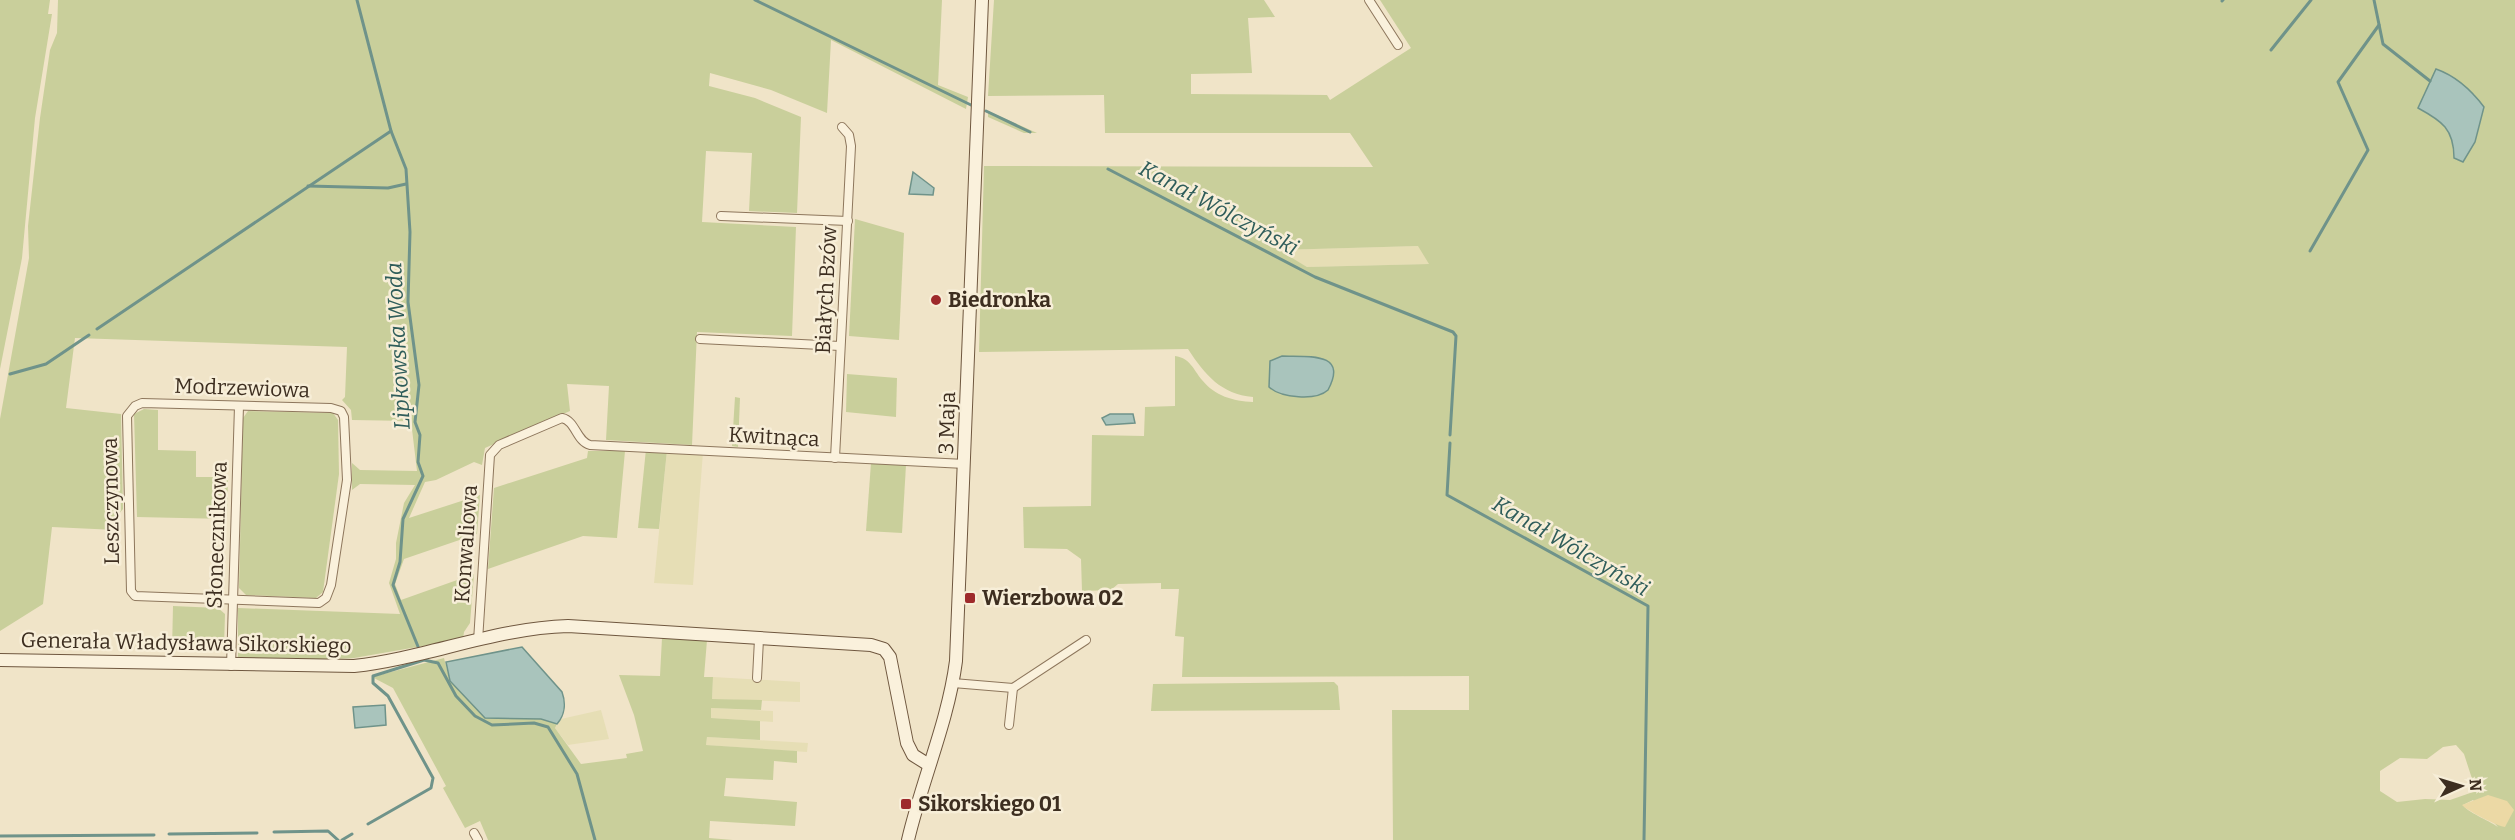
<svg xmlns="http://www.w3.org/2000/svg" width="2515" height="840" font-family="Bitter,serif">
  <rect width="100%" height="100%" fill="#f0e4c8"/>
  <g fill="#e6deb5">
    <path d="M1419 246 1430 264 1307 267 1278 250Z"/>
    <path d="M667 450 703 452 693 585 654 583Z"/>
    <path d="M713 677 800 682V702L712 699Z"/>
    <path d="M711 708 773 711V722L711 718Z"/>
    <path d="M601 710 609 739 568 745 555 728 561 719Z"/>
    <path d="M707 737 808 743 807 752 706 745Z"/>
  </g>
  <g fill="#c9cf9b" fill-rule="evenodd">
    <path d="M0 0H50L48 14H52L35 118 22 258 0 369Z"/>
    <path d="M58 0H942L938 85 968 97 966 109 831 40 827 113 771 90 710 73 709 86 755 98 801 117 797 213 749 211 752 153 706 151 702 222 796 227 792 336 697 332 692 445 606 440 609 386 567 384 570 411 485 448 482 465 474 462 436 480 425 482 409 518 480 495 477 534 404 559 395 584 401 600 474 574 470 623 464 632 463 639 354 658 284 661 238 657V608L400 614 389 583 396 559V543L404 503 415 485 360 484 352 490V463L360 470 417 471 411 421 352 420 351 410 342 400 345 397 347 347 75 338 66 408 121 414 123 509 117 516 116 530 52 527 43 604 0 631V419L29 258 28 226 40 118 50 50 57 33Z"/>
    <path d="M994 0H1264L1275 17 1248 18 1252 73 1191 74V94L1327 95 1330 100 1411 48 1380 0H2515V840H1393L1392 710H1469V676L1182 677 1184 637 1175 636 1179 589H1161V583L1118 584 1111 590 1082 591 1081 559 1067 549 1024 548 1023 507 1091 506 1092 435 1144 436 1145 407 1175 406V356C1190 358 1193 369 1202 380 1215 396 1233 401 1253 402V397C1221 394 1205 375 1188 349L979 352 984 166 1373 167 1350 133H1105L1104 95 988 96ZM2437 69 2458 81 2475 95 2454 158C2454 129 2442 121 2418 108ZM1418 246 1429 264 1307 267 1279 250ZM1328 390 1311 396 1278 394ZM2456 745 2464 754 2476 791 2450 800 2425 799 2397 802 2380 791V771L2400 758 2427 759 2443 747ZM2473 800 2498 827C2488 820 2467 812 2463 805Z"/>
    <path d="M988 111 1037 133H1024L988 117Z"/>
    <path d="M855 219 904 233 899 340 849 336Z"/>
    <path d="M847 374 897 378 896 417 846 412Z"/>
    <path d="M735 397 740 398 738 447 732 446Z"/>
    <path d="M144 409 158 410V450L196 451V477H228L227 519 137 517 134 414Z"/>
    <path d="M248 411 333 413 338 420 339 474 323 592 316 598 246 595 239 588 243 418Z"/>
    <path d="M646 449 667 450 659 529 638 528Z"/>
    <path d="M588 451H625L617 538 583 536 488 569 494 488 587 458Z"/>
    <path d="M871 463 906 465 902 533 866 531Z"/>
    <path d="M173 606 218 608 225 614 224 646 217 651 172 650Z"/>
    <path d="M662 638 707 640 704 677H713L712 699 762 700 761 710 711 708V718L760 721V740L707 737 706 745 797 751V763L774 761 773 780 726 778 724 796 797 802 795 826 710 821 709 838 733 840H488L480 821 465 828 443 788 446 786 393 688 372 677 444 658 450 681 498 719H541L557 724 555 728 581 764 627 758 626 754 643 751 634 715 619 675 660 676Z"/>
    <path d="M1334 682 1338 686 1340 710 1151 711 1153 684Z"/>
  </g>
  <path fill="#ecd9a5" d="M2488 795 2507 801 2514 810 2505 827C2499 827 2466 810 2462 805Z"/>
  <g fill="#a9c4bc" stroke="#6f938a" stroke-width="1.5">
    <path d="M2436 69C2456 76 2472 91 2484 107L2475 142 2463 162 2454 158C2454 129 2442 121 2418 108Z"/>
    <path d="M913 172 934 188 933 195 909 194Z"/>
    <path d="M1282 356C1307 357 1349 351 1328 390 1316 401 1281 398 1269 387L1270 361Z"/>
    <path d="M1110 414H1133L1135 423 1106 425 1102 418Z"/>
    <path d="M522 647 562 692C566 703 565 715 557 724L541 719 485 718 450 681 446 662Z"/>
    <path d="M385 705 386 725 355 728 353 707Z"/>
  </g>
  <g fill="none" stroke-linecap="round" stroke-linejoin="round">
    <g stroke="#6f938a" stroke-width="3">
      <path d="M357 0 391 131 406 169 410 232 408 302 419 385 415 422 420 435 418 462 423 476 403 519 400 562 393 585 419 649"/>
      <path d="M755 0 971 105"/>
      <path d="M2374 0 2383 44 2430 81"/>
      <path d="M2222 1 2223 0"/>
      <path d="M2271 50 2311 0"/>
      <path d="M986 111 1030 132"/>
      <path d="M1108 169 1315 277 1453 332 1456 336 1450 435"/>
      <path d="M308 186 388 188 406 184"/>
      <path d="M2310 251 2368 150 2338 82 2379 25"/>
      <path d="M97 329 391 131"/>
      <path d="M10 374 46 364 89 335"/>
      <path d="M1450 443 1447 495 1648 606 1644 840"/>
      <path d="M368 824 431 788 433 778 388 696 373 683V676L424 660 438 663 456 696 475 716 492 725 534 723 548 727 577 774 595 840"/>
      <path d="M274 832 328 831 338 840"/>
      <path d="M169 834 257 833"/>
      <path d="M0 836 154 835"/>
      <path d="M342 840 352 834"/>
    </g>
    <defs>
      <g id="street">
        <path d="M1369 0 1398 45"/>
        <path d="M721 216 848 221"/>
        <path d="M700 339 840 346"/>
        <path d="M142 403 331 408 341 411 344 417 347 480 331 585 326 598 319 603 135 596 131 591 127 416 135 406Z"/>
        <path d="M835 458 851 146 849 135 842 127"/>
        <path d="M478 641 490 455 499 445 562 418C576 421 576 441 590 445L965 464"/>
        <path d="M231 666 239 406"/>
        <path d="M757 678 759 639"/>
        <path d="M953 683 1013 688 1086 640"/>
        <path d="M1009 725 1013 688"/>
        <path d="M474 833 478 840"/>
      </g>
      <g id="secondary">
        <path d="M0 660 354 666C426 658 496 628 568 626L871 645 884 649 890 657 907 743 913 755 929 765"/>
        <path d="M908 840C922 780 948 722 956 661L982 0"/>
      </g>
    </defs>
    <use href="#street" stroke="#8d765c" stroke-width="10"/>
    <use href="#secondary" stroke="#6f573f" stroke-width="14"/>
    <use href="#street" stroke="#faf1dc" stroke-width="8"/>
    <use href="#secondary" stroke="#faf1dc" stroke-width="12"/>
  </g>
  <g fill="#9e2a2b" stroke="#f7eed8" stroke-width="2">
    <circle cx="936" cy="300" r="6"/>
    <rect x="964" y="592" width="12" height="12" rx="3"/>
    <rect x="900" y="798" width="12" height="12" rx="3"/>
  </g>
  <g text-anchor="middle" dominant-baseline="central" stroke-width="5" stroke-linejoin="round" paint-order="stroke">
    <g font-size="21" fill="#3d2e20" stroke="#f7eed8">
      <text transform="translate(826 290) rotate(-87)">Białych Bzów</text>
      <text transform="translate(242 388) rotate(2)">Modrzewiowa</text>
      <text transform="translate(947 423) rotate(-88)">3 Maja</text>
      <text transform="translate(774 437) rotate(3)">Kwitnąca</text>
      <text transform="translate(111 501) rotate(-91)">Leszczynowa</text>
      <text transform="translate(217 535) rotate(-88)">Słonecznikowa</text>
      <text transform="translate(466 544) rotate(-86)">Konwaliowa</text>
      <text transform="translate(186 643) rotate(1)">Generała Władysława Sikorskiego</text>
    </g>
    <g font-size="21" font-weight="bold" fill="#3d2e20" stroke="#f7eed8" text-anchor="start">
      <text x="948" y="300">Biedronka</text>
      <text x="982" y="598">Wierzbowa 02</text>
      <text x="918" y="804">Sikorskiego 01</text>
    </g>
    <g font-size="22" font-style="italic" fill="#2f5d5a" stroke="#f7eed8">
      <text transform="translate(1219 208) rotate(28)">Kanał Wólczyński</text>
      <text transform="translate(398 346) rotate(-93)">Lipkowska Woda</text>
      <text transform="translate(1571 546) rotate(30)">Kanał Wólczyński</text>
    </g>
  </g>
  <g transform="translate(2461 786) rotate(86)" stroke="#f7eed8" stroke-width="4.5" paint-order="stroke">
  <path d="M0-4.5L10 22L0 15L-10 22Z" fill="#3d2e20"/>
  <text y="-9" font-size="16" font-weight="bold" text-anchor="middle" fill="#3d2e20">N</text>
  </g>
</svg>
